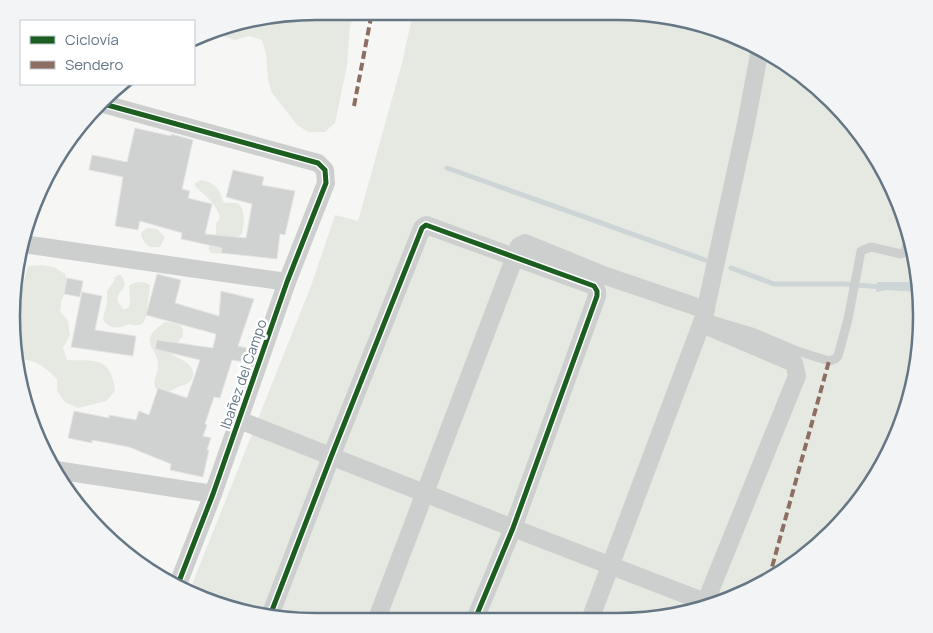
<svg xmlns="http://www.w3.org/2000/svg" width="933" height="633" font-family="Manrope,sans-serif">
  <rect width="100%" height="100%" fill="#f6f6f4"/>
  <g fill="#e6e9e2">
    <path d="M317 11 357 12 350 25 347 66 335 123 325 132H309L298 126 272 93 268 80 266 54 262 40 249 36 235 40 222 36 217 31 237 22Z"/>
    <path d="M413 13 676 17 769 52 833 101 899 200 922 317 898 434 832 533 752 590 676 616 317 622 199 598 189 592 311 286 335 215 358 221 402 63Z"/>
    <path d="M201 180C208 181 215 184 219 191 222 196 221 199 225 203H237L240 205 243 212 244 222 242 234 237 238 230 251C213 257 200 253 216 236V224L220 218C217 204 205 196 195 186V183Z"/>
    <path d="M147 228 157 229 165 237 160 247H150C145 244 141 238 141 233Z"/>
    <path d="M42 265 54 267 65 274 69 287 62 299 60 311 68 321 70 335 63 348 67 360C95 361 111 356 115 391L106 401 78 408 65 402 57 391V379C44 366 39 362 21 359L17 362 15 302 21 292 28 266Z"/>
    <path d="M118 275H121L123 278 125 285C119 296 113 296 123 309H126L129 307 130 300 129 286C135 281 143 281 150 285 150 290 149 295 148 301 146 313 148 330 130 324 119 329 109 330 103 319L107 302V291L114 281 115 277Z"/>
    <path d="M165 322 179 324 183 329V336L178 342 172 345 171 351 172 355C180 359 195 364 193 376 191 383 187 384 181 386 176 387 171 392 166 392 162 393 159 390 155 388 153 376 158 375 158 365 158 361 157 358 155 354 154 351 151 347 150 343 148 333 159 327 165 322Z"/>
  </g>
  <path fill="#cdd5d7" d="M877 282H910L915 283 917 292 887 290 876 292Z"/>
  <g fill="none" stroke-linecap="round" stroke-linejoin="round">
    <g stroke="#cdd5d7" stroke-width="5">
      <path d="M447 168 705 260"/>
      <path d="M731 268 774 284H845L882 287"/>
    </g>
  </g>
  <g fill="#d0d1d1" stroke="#e5e5e4">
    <path d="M135 128 171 136V134L193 140 182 189 190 191 188 198 212 204 205 234 246 238 252 204 226 197 233 170 264 177 262 185 295 191 285 235 280 234 277 259 221 253 222 248 181 239 182 233 140 221 138 230 115 226 123 177 89 170 92 155 127 162Z"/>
    <path d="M157 274 181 280 175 303 219 316 221 291 254 299 238 346 247 348 244 362 232 360 220 398 214 397 205 424 207 425 203 436 211 438 207 450H209L203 477 170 470 171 464 129 447 92 440V443L68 438 74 411 109 418V415L136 420 139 411 149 415 158 388 187 398 200 360 155 349 157 340 213 348 216 334 146 315Z"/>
    <path d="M67 278 83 281 80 297 64 294Z"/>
    <path d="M82 292 102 296 95 330 136 336 133 356 71 347Z"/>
  </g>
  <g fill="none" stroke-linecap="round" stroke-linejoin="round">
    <path stroke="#cdcfcf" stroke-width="9" d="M712 320 752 332 797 351 829 361 835 359 838 356 848 319 861 251 871 247 901 254 905 252 907 244"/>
    <g stroke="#cdcfcf" stroke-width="18">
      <path d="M100 103 318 163 325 170 326 183 287 282 213 494 178 584"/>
      <path d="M23 244 287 282"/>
      <path d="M702 324 794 363 797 376 704 606"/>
      <path d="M239 420 513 528 705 602"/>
      <path d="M56 470 213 494"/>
      <path d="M271 613 331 457 422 228 426 225 594 286 597 291V296L513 528 475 619"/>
      <path d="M591 617 704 317 746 124 760 49"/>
      <path d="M376 621 519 246 525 243 606 276 706 310"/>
    </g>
    <g stroke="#8d6e63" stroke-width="4" stroke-dasharray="8 4" stroke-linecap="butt">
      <path d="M354 106 372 12"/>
      <path d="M769 578 829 361"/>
    </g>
    <defs>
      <g id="cycleway">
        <path d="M100 103 318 163 325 170 326 183 287 282 213 494 178 584"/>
        <path d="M271 613 331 457 422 228 426 225 594 286 597 291V296L513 528 475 619"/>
      </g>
    </defs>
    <use href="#cycleway" stroke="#fff" stroke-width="8"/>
    <use href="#cycleway" stroke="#1b5e20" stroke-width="5"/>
  </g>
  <g text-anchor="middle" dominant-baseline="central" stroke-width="5" stroke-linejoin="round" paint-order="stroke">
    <g font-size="14" fill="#657785" stroke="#fff">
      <text transform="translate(243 374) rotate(-71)">Ibañez del Campo</text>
    </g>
  </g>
  <path d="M0 0H933V633H0ZM316 20H617A296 296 0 0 1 913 316V317A296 296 0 0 1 617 613H316A296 296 0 0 1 20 317V316A296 296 0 0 1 316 20Z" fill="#f3f4f5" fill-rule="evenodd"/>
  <path fill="none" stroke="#657785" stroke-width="2.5" d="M316 20H617A296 296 0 0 1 913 316V317A296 296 0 0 1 617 613H316A296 296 0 0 1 20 317V316A296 296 0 0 1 316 20Z"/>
  <rect x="20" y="20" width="175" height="65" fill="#ffffff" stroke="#c1c9ce"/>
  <rect x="30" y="36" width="25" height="8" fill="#1b5e20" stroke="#c1c9ce"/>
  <text x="65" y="45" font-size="15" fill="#657785">Ciclovía</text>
  <rect x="30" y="61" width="25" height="8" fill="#8d6e63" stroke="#c1c9ce"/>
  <text x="65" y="70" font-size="15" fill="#657785">Sendero</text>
</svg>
